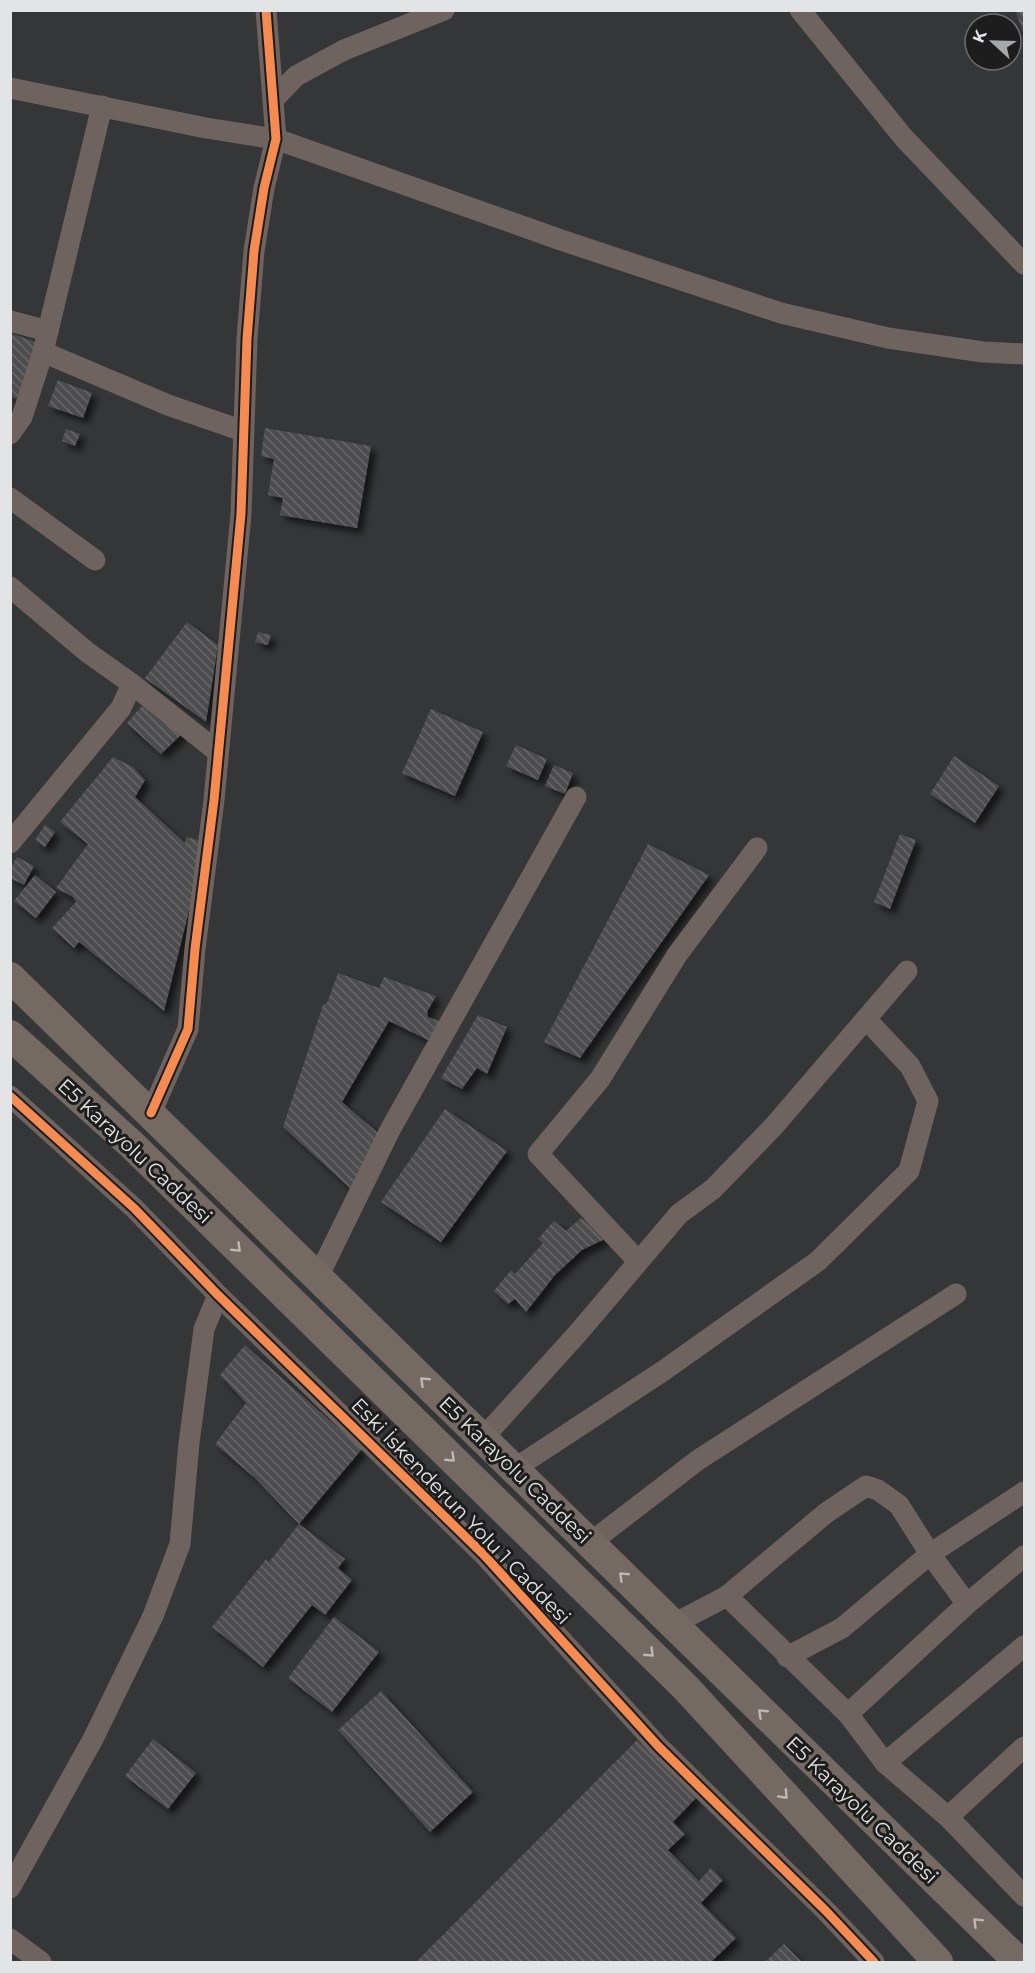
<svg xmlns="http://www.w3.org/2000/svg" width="1035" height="1973" font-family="Montserrat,sans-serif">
  <defs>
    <pattern id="building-back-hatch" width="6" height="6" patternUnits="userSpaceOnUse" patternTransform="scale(1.5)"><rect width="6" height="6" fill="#4e4e4f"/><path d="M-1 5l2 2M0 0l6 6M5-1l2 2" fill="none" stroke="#676768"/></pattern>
    <filter id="shadow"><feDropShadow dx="5.5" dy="5.5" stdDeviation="3" flood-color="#0009"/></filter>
  </defs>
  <rect width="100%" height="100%" fill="#353637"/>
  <g fill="url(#building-back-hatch)" filter="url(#shadow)">
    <path d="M1015 10H1024V34Z"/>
    <path d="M10 333 36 342 17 399 10 396Z"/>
    <path d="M58 380 92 393 83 418 48 406Z"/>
    <path d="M265 428 371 446 357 528 280 515 283 498 268 495 274 459 261 456Z"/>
    <path d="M66 429 80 434 75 446 62 441Z"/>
    <path d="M187 622 218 645 206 722 145 678Z"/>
    <path d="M258 632 271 635 268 645 255 642Z"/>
    <path d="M147 700 184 732 161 754 127 723Z"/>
    <path d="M431 709 483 732 455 796 402 773Z"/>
    <path d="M516 745 547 759 538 780 506 766Z"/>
    <path d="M954 756 999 786 975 823 930 794Z"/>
    <path d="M113 757 133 767 145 780 135 797 185 843 186 837 198 840 193 895 164 1011 79 942 74 948 52 928 76 902 73 897 56 888 88 844 60 822Z"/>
    <path d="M554 765 573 773 565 794 545 786Z"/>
    <path d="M45 825 55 832 45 847 35 840Z"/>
    <path d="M900 834 916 840 890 909 874 902Z"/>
    <path d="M648 844 709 875 580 1058 544 1042Z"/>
    <path d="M17 857 34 866 24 885 10 878V869Z"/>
    <path d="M35 875 56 892 36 918 14 901Z"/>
    <path d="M338 973 379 988 384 977 436 996 427 1012 428 1017 442 1022 432 1042 389 1021 342 1102 378 1133 350 1188 283 1127 323 1005 327 1003Z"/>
    <path d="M478 1015 507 1027 487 1074 477 1068 462 1089 441 1078Z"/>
    <path d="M445 1109 507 1151 441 1242 381 1202Z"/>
    <path d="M581 1218 593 1226 605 1239 582 1250 555 1275 526 1312 515 1299 508 1304 494 1291 511 1270 515 1274 543 1243 538 1239 554 1221 566 1231Z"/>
    <path d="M245 1345 362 1449 299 1524 255 1478 215 1444 246 1403 220 1375Z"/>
    <path d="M299 1524 345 1559 338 1568 352 1580 325 1615 312 1605 263 1667 212 1627 266 1559 269 1562Z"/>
    <path d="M334 1617 379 1652 332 1712 288 1678Z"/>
    <path d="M381 1691 473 1792 430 1832 338 1730Z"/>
    <path d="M153 1739 196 1773 168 1809 125 1776Z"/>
    <path d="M637 1740 696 1798 673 1822 685 1834 668 1850 699 1881 711 1868 723 1880 701 1903 736 1938 711 1962H416Z"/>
    <path d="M784 1944 802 1962H765Z"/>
  </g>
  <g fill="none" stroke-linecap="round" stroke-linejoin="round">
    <g stroke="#6f635f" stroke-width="21">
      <path d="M800 10 904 138 1024 264"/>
      <path d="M10 88 206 128 276 139 561 240 781 313 888 338 983 352 1024 354"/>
      <path d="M273 100 296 76 344 50 444 10"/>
      <path d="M10 321 48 331"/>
      <path d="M43 352 168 405 243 431"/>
      <path d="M10 434 22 417 43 352 102 106"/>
      <path d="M10 498 95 560"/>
      <path d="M10 587 87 652 132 684 121 708 10 843"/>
      <path d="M132 684 218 752"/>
      <path d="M10 1096 135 1209 218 1295 484 1555 658 1746 826 1911 874 1962"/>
      <path d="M151 1113 188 1029 195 949 214 800 241 514 247 339 254 251 264 188 276 139 266 10"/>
      <path d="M638 1261 538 1154 600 1079 677 955 757 848"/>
      <path d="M318 1277 390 1130 576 797"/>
      <path d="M483 1438 578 1333 679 1214 713 1189 774 1126 907 971"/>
      <path d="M514 1469 663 1371 818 1261 909 1171 928 1101 910 1066 866 1019"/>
      <path d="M590 1543 698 1460 956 1294"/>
      <path d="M727 1596 826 1513 866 1486 878 1490 899 1505 930 1554 967 1604"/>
      <path d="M672 1625 727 1596 848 1714 885 1763 948 1817 1024 1896"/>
      <path d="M787 1657 842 1628 930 1554 1024 1492"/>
      <path d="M848 1714 967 1604 1024 1556"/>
      <path d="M885 1763 1024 1646"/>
      <path d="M948 1817 1024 1747"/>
      <path d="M10 1888 93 1739 153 1616 180 1544 189 1443 204 1329 218 1295"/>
      <path d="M10 1939 41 1962"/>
    </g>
    <g stroke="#756964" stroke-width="30">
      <path d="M10 977 1019 1962"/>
      <path d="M10 1035 131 1144 686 1688 938 1962"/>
    </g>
    <defs>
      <g id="cycleway">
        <path d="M10 1096 135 1209 218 1295 484 1555 658 1746 826 1911 874 1962"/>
        <path d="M151 1113 188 1029 195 949 214 800 241 514 247 339 254 251 264 188 276 139 266 10"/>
      </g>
    </defs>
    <use href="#cycleway" stroke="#1d1d1e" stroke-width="13"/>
    <use href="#cycleway" stroke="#f68b52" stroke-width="9"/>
  </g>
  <defs><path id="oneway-chevron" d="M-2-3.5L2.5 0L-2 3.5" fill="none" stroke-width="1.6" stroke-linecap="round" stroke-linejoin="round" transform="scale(1.5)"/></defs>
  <g stroke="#bcb9b8">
    <use href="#oneway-chevron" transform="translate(237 1248) rotate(44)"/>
    <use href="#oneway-chevron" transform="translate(424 1381) rotate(-136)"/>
    <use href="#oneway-chevron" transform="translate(451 1458) rotate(44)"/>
    <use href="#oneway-chevron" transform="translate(623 1576) rotate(-136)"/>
    <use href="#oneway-chevron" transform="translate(650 1653) rotate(44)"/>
    <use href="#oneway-chevron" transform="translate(762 1713) rotate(-136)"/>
    <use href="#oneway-chevron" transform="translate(784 1795) rotate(47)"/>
    <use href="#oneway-chevron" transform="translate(977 1922) rotate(-136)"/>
  </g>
  <g text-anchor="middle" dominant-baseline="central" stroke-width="6" stroke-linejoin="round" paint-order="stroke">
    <g font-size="20" fill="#e3e4e6" stroke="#1d1d1e">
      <text transform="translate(135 1151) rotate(43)">E5 Karayolu Caddesi</text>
      <text transform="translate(515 1470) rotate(44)">E5 Karayolu Caddesi</text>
      <text transform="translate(461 1511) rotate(46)">Eski İskenderun Yolu 1 Caddesi</text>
      <text transform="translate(862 1810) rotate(44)">E5 Karayolu Caddesi</text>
    </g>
  </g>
  <rect width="1035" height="1973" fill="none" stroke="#e3e4e6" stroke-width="24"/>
  <g transform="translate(993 42) rotate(292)"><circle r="28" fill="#1d1d1e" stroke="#6c6d6e" stroke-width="1.5"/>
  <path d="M0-4.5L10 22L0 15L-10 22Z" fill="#a6a7a9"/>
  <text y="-9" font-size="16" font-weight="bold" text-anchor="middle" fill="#e3e4e6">K</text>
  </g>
</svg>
